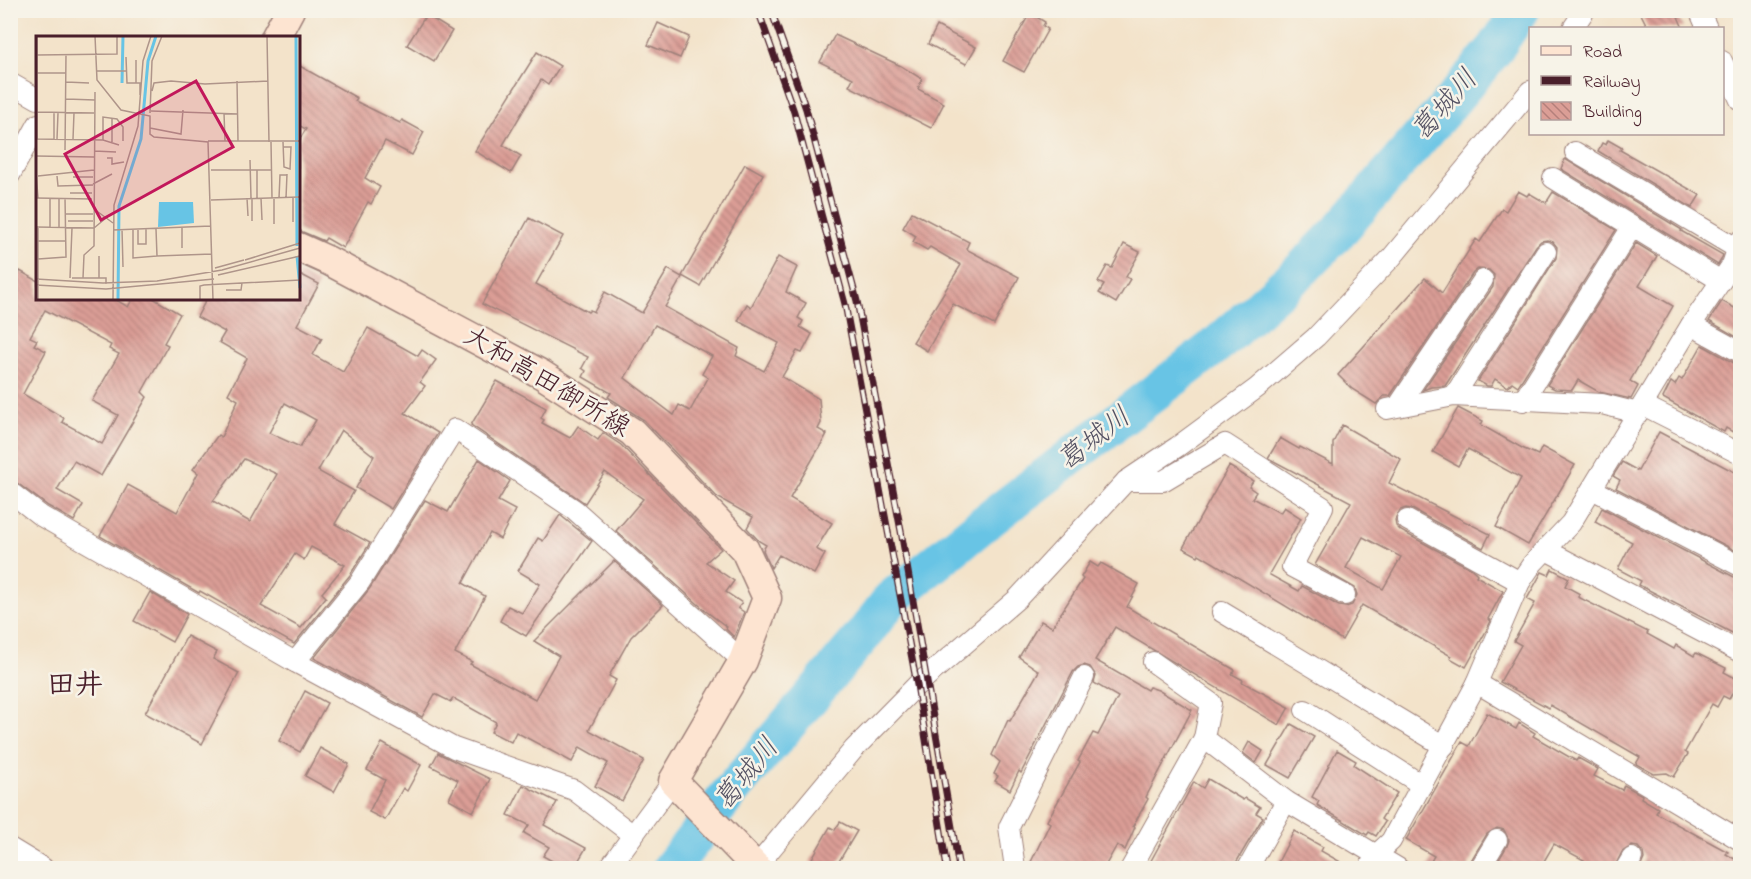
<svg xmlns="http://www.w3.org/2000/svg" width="1751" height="879" font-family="'Indie Flower','Klee One',sans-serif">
  <defs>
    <pattern id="building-back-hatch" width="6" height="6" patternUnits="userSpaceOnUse" patternTransform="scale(1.5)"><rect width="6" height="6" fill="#db9e96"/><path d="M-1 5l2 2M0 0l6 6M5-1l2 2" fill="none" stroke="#b4807b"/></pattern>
  </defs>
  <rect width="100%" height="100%" fill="#f7f3e8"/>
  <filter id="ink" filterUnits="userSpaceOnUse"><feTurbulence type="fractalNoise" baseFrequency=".0167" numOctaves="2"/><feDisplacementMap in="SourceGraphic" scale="12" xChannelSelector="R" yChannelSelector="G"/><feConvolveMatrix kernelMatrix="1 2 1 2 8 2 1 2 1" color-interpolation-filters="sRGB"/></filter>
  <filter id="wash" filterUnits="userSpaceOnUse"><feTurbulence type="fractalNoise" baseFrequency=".008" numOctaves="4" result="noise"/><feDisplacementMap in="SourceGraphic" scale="24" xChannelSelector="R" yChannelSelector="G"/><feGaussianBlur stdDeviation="1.35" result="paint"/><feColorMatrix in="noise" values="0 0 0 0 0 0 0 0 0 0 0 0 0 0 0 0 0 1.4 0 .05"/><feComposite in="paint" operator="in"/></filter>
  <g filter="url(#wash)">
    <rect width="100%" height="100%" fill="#f3e3ca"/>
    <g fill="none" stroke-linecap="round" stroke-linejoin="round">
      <path stroke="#67c4e5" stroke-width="38" d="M671 868 731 791 861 638 891 599 978 528 1218 344 1297 274 1340 230 1445 109 1495 49 1521 10"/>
    </g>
    <g id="blocks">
      <g fill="url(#building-back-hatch)" fill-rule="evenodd">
        <path d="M1639 10H1675L1683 28H1648Z"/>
        <path d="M1030 13 1045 22 1043 26 1048 29 1024 72 1003 61Z"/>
        <path d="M426 15 452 31 434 61 407 45Z"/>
        <path d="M658 23 689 37 680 58 648 45Z"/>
        <path d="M937 26 976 47 966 64 928 44Z"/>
        <path d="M835 35 901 66 922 79 918 89 944 103 931 128 849 86 853 78 820 62Z"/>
        <path d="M537 52 560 66 548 85 541 80 503 145 521 156 511 173 475 151Z"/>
        <path d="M298 65 357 98 355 101 400 123 402 120 424 132 412 155 385 141 365 178 380 187 371 204 368 202 343 248 326 238 324 241 298 230V142L306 129 298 125Z"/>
        <path d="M1608 140 1622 148 1620 150 1700 195 1692 208 1598 151 1602 143 1606 145Z"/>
        <path d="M1565 159 1682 230 1681 231 1723 255 1721 260 1718 265 1561 169Z"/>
        <path d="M745 164 763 174 700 286 682 276Z"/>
        <path d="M1518 191 1527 196 1529 193 1546 203 1553 192 1616 230 1518 386 1512 382 1508 387 1495 379 1491 386H1487L1478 381 1556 258 1557 247 1553 242 1547 240 1541 241 1536 246 1445 386 1431 387 1423 390 1493 287 1494 275 1489 270 1478 269 1473 273 1390 396H1384L1376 404 1352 389 1338 375 1425 278 1442 293 1476 239 1480 242 1502 209 1506 211Z"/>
        <path d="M912 212 969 242 966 249 1019 277 994 325 953 304 927 351 913 342 961 265 930 247 927 250 913 242 916 236 903 228Z"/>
        <path d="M529 218 563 236 536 284 588 312 590 310 594 312 605 292 642 313 668 269 682 277 665 307 739 348 736 356 764 371 779 343 738 321 747 304 751 307 778 257 797 267 786 292 806 303 798 318 803 321 800 327 812 334 802 353 797 351 782 377 819 399 821 423 818 429 827 434 790 498 832 523 816 549 825 554 814 574 779 555 771 568 763 550 766 545 759 541 747 528 753 517 717 497 644 420 608 397 611 393 583 377 586 371 582 368 588 357 482 304ZM655 325 712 356 702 374 708 378 690 411 679 405 674 415 625 378Z"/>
        <path d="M1636 243 1657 256 1639 286 1673 306 1630 381 1638 386 1631 399 1599 392 1578 380 1572 390 1555 389 1547 385Z"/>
        <path d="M1124 244 1140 252 1126 277 1130 279 1116 303 1099 293 1104 285 1098 282 1107 266 1112 268Z"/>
        <path d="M20 271 38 281V298H113L128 307 133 298H153L180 314 164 343 168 345 142 392 147 397 101 476 74 461 57 490 83 505 74 521 48 506 17 483 10 480V287ZM45 310 111 345 109 349 119 354 92 401 118 415 102 444 62 422 64 418 23 394 46 351 34 345 37 340 30 337Z"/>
        <path d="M298 273 319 284 297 325 322 338 313 355 343 372 368 328 418 356 422 350 436 360 420 382 425 386 405 413 438 433 391 509 356 488 374 456 341 430 318 471 354 491 335 524 370 543 350 575 294 644 200 591 199 593 100 536 128 485 177 512 198 473 193 469 218 435 221 437 238 400 228 394 247 358 219 342 225 332 197 317 207 298H298ZM285 403 316 420 300 447 269 433ZM244 459 277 474 250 522 213 501ZM311 547 345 565 322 593 326 597 301 628 261 606 295 554 304 560Z"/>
        <path d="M1722 301 1740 311V339L1709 321Z"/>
        <path d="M1702 345 1734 363 1740 364V436L1726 428 1724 432 1663 398 1671 382 1675 385 1679 378 1682 380Z"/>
        <path d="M497 381 546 408 541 418 544 420 542 423 570 438 578 426 598 440 603 433 621 445 721 549 706 562 734 581 726 592 742 603 738 608 744 612 734 637 726 629 727 627 707 612 616 531 643 499 605 472 585 503 471 425Z"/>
        <path d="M1458 408 1483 421 1481 425 1522 448 1538 455 1542 447 1575 465 1528 545 1496 527 1521 478 1468 449 1458 466 1433 452Z"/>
        <path d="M1342 425 1401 459 1389 483 1490 534 1483 548 1412 509 1406 508 1400 510 1395 520 1396 526 1401 531 1472 569 1477 574 1476 576 1503 591 1488 619 1491 621 1486 631 1466 667 1450 658 1451 656 1362 605 1342 640 1199 554 1198 556 1183 548 1229 466 1253 481 1249 487 1256 492 1252 498 1280 513 1284 507 1301 518 1269 574 1270 575 1299 591 1302 586 1339 606 1346 607 1352 605 1357 595 1355 588 1315 565 1351 502 1268 458 1280 438 1299 449 1300 447 1333 464V443ZM1363 537 1401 557 1383 589 1346 568Z"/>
        <path d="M1659 432 1740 475V544L1736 551 1616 488 1620 480 1613 476 1622 462 1638 471Z"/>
        <path d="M479 459 510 481 498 501 515 510 500 539 490 533 463 583 485 596 455 653 472 662 470 664 535 699 559 656 534 641 614 561 663 605 631 637 609 676 616 680 589 730 644 760 622 801 595 786 608 763 580 747 572 762 516 732 511 742 491 732 496 722 453 698 451 702 435 694 422 717 314 658 370 588 425 500 448 512Z"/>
        <path d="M1602 508 1734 577 1740 578V637L1639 585 1641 581 1618 569 1632 542 1595 522Z"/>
        <path d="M560 515 592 541 526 636 500 621 508 606 522 613 540 584 518 571 538 538 543 541Z"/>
        <path d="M1090 562 1098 567 1101 563 1139 584 1127 607 1235 670 1232 674 1243 680 1242 682 1289 707 1279 725 1115 627 1095 660 1147 690 1149 687 1158 690 1192 710 1146 797 1148 799 1133 826 1135 827 1125 850 1117 845 1104 868H1028L1050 823 1047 821 1080 762 1078 761 1093 733 1098 735 1118 697 1094 683 1096 676 1090 667 1084 665 1078 667 1073 672 1021 773 1019 771 1010 790 995 781 998 776 994 774 1000 762 992 755 1008 720 1010 721 1039 671 1019 657 1041 621 1052 627 1083 579 1081 577Z"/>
        <path d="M1552 569 1569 578 1565 586 1580 594 1578 597 1648 632 1647 634 1674 649 1676 645 1694 656 1696 653 1726 668 1724 672 1739 680 1729 699 1723 696 1717 707 1712 704 1685 752 1688 754 1674 777 1667 773 1654 774 1636 764 1640 757 1550 705 1549 708 1500 682 1521 645 1514 641 1535 603 1527 599 1542 572 1549 575Z"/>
        <path d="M150 592 187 614 172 642 134 621Z"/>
        <path d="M187 636 217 652 213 659 239 673 202 744 145 713Z"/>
        <path d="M305 691 327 703 300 752 279 741Z"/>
        <path d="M1487 713 1516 729 1519 723 1535 733 1533 736 1576 761 1578 758 1598 769 1594 776 1622 790 1624 785 1642 795 1641 798 1658 808 1656 813 1728 852 1726 854 1740 862V868H1640L1644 859 1643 853 1638 847 1632 846 1622 852 1614 868H1579L1584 860 1554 844 1540 868H1500L1495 866 1507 846 1509 840 1504 830 1497 828 1487 834 1470 862 1468 868H1427L1434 856 1406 840 1462 742 1469 746Z"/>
        <path d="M1291 724 1314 737 1290 778 1267 765Z"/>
        <path d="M1249 742 1263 751 1256 763 1243 753Z"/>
        <path d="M382 743 421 765 407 791 403 788 385 820 369 812 385 780 367 770Z"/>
        <path d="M320 748 349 764 334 792 305 776Z"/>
        <path d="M1337 750 1356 761 1354 765 1397 793 1381 819 1385 822 1376 836 1369 832 1367 835 1317 805 1319 801 1312 797Z"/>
        <path d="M438 753 490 779 473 812 449 799 458 780 431 766Z"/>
        <path d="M1208 779 1243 800 1245 798 1260 807 1256 813 1263 817 1233 868H1147L1194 782 1203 788Z"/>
        <path d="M523 785 557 802 544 825 586 848 574 868H565L543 856 549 847 524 833 529 825 508 815Z"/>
        <path d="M840 822 857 831 835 868H822L810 862 830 827 835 830Z"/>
        <path d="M1294 831 1323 847 1321 851 1351 868H1275Z"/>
      </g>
    </g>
  </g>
  <g filter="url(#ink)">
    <use href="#blocks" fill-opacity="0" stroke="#9e817a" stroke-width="1.5"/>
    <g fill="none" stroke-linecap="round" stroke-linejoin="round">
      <defs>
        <g id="street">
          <path d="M1699 10 1707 28"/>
          <path d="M1573 28 1585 10"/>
          <path d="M1722 61 1740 100"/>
          <path d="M10 83 38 99"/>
          <path d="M1575 152 1738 249"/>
          <path d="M10 175 38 124"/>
          <path d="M1553 178 1721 281"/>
          <path d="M1691 325 1740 352"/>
          <path d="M1454 396 1546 252"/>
          <path d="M1523 401 1632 227"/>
          <path d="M1643 405 1740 454"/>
          <path d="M1398 406 1483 280"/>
          <path d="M1387 409 1454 396 1602 404 1638 413"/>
          <path d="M1126 481H1163L1225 444 1323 507 1292 567 1345 595"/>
          <path d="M1592 489 1740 566"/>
          <path d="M10 492 41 516 295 662 454 748 574 790 633 835"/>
          <path d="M1407 520 1520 582"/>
          <path d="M1546 550 1740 652"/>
          <path d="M1222 612 1444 746"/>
          <path d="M295 662 360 582 455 429 575 510 743 661"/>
          <path d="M1153 662 1211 703 1204 738 1286 801 1398 868"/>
          <path d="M1477 683 1740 840"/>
          <path d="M1305 710 1422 785"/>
          <path d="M10 848 43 868"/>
          <path d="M609 868 673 781"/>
          <path d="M755 868 854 749 917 685 1017 599 1126 481 1177 447 1257 388 1316 337 1392 257 1530 91"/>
          <path d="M1015 868 1009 827 1084 677"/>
          <path d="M1131 868 1204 738"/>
          <path d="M1248 868 1286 801"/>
          <path d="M1369 868 1376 855 1391 841 1477 683 1520 582 1533 563 1571 523 1691 325 1732 265 1740 241"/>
          <path d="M1480 868 1497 840"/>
          <path d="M1626 868 1632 858"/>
        </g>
        <g id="secondary">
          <path d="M275 38 290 10"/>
          <path d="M298 247 329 261 541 374 632 432 745 550 767 598 743 661 673 781 757 868"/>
        </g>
      </defs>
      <use href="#street" stroke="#9e817a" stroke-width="22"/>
      <use href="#secondary" stroke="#9e817a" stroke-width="31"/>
      <use href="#street" stroke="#fff" stroke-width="20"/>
      <use href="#secondary" stroke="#fde4d1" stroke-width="28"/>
      <defs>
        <g id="rail">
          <path d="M758 10 794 112 845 304 917 685 947 868"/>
          <path d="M771 10 806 109 857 301 901 531 959 868"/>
        </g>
      </defs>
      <use href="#rail" stroke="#4a1f2b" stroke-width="7"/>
      <use href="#rail" stroke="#f7f3e8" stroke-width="4.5" stroke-dasharray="14" stroke-linecap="butt"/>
    </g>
  </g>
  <g text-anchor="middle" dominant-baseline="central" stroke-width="5" stroke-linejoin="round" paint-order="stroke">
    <g font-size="27" fill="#4a1f2b" stroke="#f7f3e8">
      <text transform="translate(546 383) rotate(31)">大和高田御所線</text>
    </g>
    <g font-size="28" font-style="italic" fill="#535163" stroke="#f7f3e8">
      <text transform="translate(1446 106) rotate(-49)">葛城川</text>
      <text transform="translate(1095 440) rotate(-38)">葛城川</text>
      <text transform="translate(748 775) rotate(-51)">葛城川</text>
    </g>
    <g font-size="28" font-weight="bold" fill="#4a1f2b" stroke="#f7f3e8">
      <text x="75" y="686">田井</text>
    </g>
  </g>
  <g transform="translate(36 36)">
    <rect width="264" height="264" fill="#f3e3ca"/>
    <path d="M123 166H157L158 187 122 191Z" fill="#67c4e5"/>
    <path fill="none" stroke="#67c4e5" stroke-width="3" d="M260 0 261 210M86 47 87 0M261 220 264 252M82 264 83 170 105 103 112 25 120 0"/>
    <path fill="none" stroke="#af958a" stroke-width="1.5" d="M1 0V103M59 0 61 44 85 74 114 80V98L118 101 172 106 177 264M231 0 233 106M264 6V90M1 19 81 18V0M90 21 91 47H104V59M60 35H90M1 37H30M201 45 202 105M30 46 53 47M100 47V24M116 55 118 47 135 45 169 48 232 45M30 63 59 64M115 75 202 78M1 76 58 77M114 77 116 25 126 0M188 77 189 105M76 83V106M114 92 145 98 147 74M1 103 67 104 83 109M18 103V77M21 103 22 77M37 103 38 77M67 104V81L81 83 87 91V105M172 105H264M235 106 236 162M247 106 248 131 254 133 255 111H247M29 114 30 18M58 115 80 116M0 120 58 121M71 122H76V128L88 126M214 124 215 162M175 134H236M221 134V162M0 136 2 162M264 137V169M2 140 58 134M21 140 22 150 57 149M37 141H57M57 148 76 138M34 157H56M0 162 56 163M211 162 212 180M216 162V185M225 162 226 184M238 162V188M243 162 244 139H251M250 162 251 138M257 162V186M175 164 263 161M58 173 77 187M29 178H57M32 185H57M0 191 58 192 70 182M14 191V162M23 192V162M146 192V212M86 193 87 231M97 193V222L121 220M102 193V208H110V193M120 193 121 220 176 218M77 194 175 190M2 205H30M63 220V242M2 223 30 221 29 162M209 224 264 207M179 232 208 224M182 239 264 220M34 242 36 192M36 242H70V248M47 242 48 219 58 210 59 56M0 243 67 247 121 245 186 234 264 212M0 249 70 253 178 243M190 254H205L206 247M2 264V191M77 264 78 169 102 90 107 25 115 0M164 264V250L168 249 264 244"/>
    <path fill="#c2185b" fill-opacity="0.15" stroke="#c2185b" stroke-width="3" d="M160 45 197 111 65 184 29 118Z"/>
    <rect width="264" height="264" fill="none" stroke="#4a1f2b" stroke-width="3"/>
  </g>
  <rect width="1751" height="879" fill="none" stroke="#f7f3e8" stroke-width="36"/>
  <rect x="1529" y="27" width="195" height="108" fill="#f7f3e8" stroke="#b29e9c" stroke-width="1.5"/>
  <rect x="1541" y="46" width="30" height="9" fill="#fde4d1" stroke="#b29e9c" stroke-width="1.5"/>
  <text x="1583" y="57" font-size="18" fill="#4a1f2b">Road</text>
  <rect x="1541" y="76" width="30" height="9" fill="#4a1f2b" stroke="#b29e9c" stroke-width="1.5"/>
  <text x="1583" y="87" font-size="18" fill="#4a1f2b">Railway</text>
  <rect x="1541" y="102" width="30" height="18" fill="url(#building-back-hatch)" stroke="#b29e9c" stroke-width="1.5"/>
  <text x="1583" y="117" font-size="18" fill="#4a1f2b">Building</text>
</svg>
